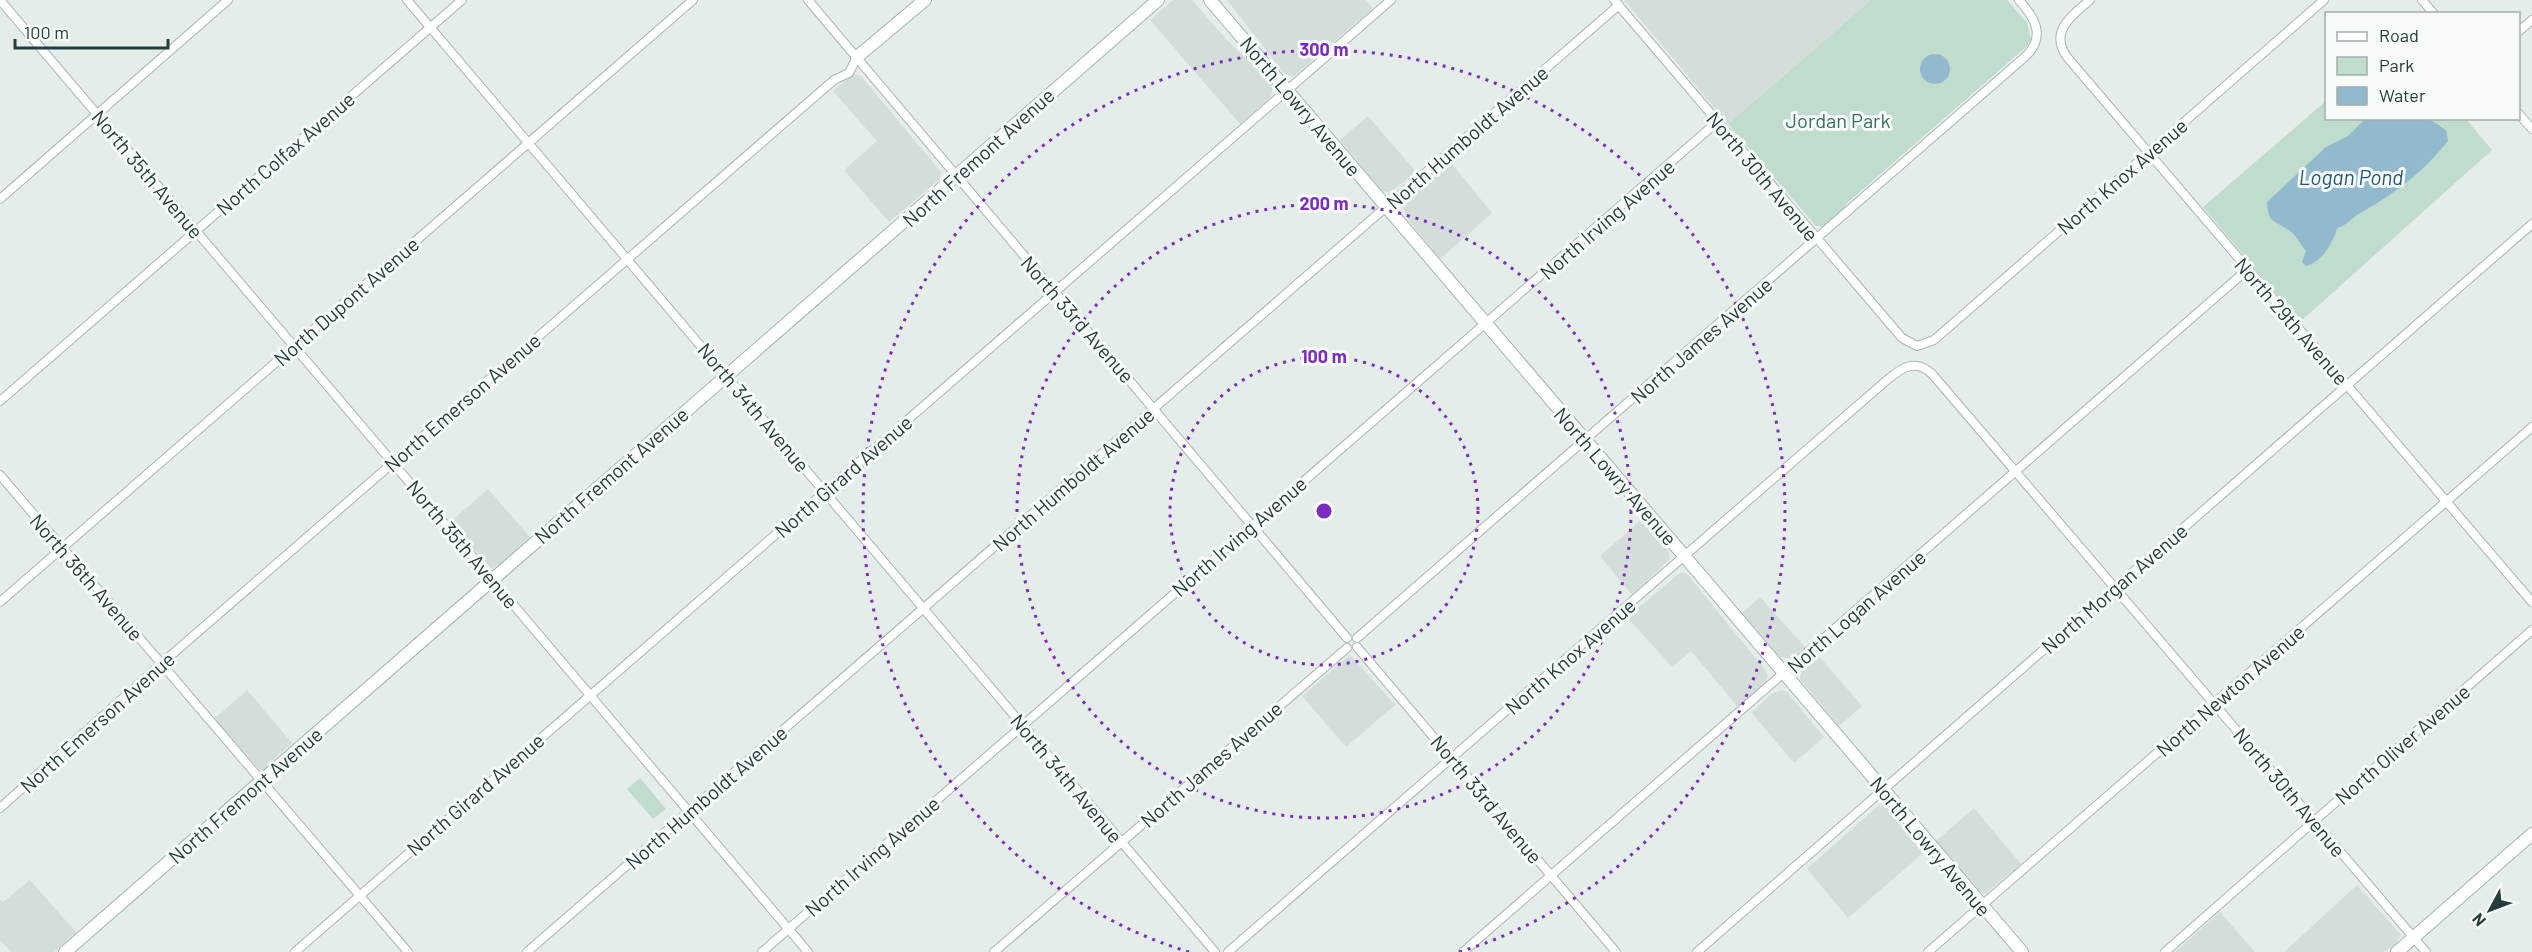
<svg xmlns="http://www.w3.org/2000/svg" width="2532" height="952" font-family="Barlow,sans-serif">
  <rect width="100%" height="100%" fill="#e5edeb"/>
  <g fill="#d3ddda">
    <path d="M1173 0H1192L1225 38 1273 85 1271 97 1240 124 1150 20Z"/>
    <path d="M1227 0H1366L1373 8 1293 77 1284 73Z"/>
    <path d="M1624 0H1871L1728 124Z"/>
    <path d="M854 74 861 76 941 172 940 179 889 222 844 170 877 141 833 91Z"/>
    <path d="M1368 116 1416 172 1390 193 1381 190 1340 140Z"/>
    <path d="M1451 163 1492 213 1440 259 1407 218 1403 207 1405 202Z"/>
    <path d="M488 489 530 537 501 564 491 568 450 522Z"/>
    <path d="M1641 520 1669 552 1670 559 1632 595 1600 556Z"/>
    <path d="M1681 572 1688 575 1766 671 1768 677 1764 683 1738 707 1691 651 1672 667 1627 617Z"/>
    <path d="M1760 597 1805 647 1791 659 1780 657 1742 613Z"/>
    <path d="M1350 655 1395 705 1346 747 1302 696Z"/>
    <path d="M1818 655 1862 706 1839 726 1800 679 1801 669Z"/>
    <path d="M247 690 292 743 277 756 266 770 261 771 214 719Z"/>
    <path d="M1781 690 1787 692 1824 737 1794 763 1751 712 1773 693Z"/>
    <path d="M1879 805 1887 808 1923 853 1848 918 1807 869Z"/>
    <path d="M1974 808 2021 864 1985 894 1980 892 1936 841Z"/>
    <path d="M30 880 76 932 54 952H11L0 940V900L3 902Z"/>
    <path d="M2357 885 2401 935 2395 945 2383 952H2284Z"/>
    <path d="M2220 912 2255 952H2175Z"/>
  </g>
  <g fill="#c0dccd">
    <path d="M1871 0H2007L2027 23 2031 40 2027 46 1846 204 1845 209 1825 227 1816 226 1728 124Z"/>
    <path d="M2326 101V118L2466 119 2492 150 2300 322 2203 207Z"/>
    <path d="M640 778 666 809 653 819 627 789Z"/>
  </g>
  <g fill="#92b9cd">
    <circle cx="1935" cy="69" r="15"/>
    <path d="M2365 119H2429L2446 130 2448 141C2423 172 2395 194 2360 213 2351 218 2348 225 2337 228 2333 243 2322 262 2306 266L2302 262 2306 251C2300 244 2297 236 2290 231 2276 220 2268 225 2267 202L2326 147 2348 136Z"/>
  </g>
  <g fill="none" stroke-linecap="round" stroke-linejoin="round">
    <defs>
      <g id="street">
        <path d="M0 0 808 952"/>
        <path d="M407 0 1215 952"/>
        <path d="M808 0 1347 638"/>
        <path d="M1614 0 1902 338 1917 346 1934 340 2324 0"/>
        <path d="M2090 0C2071 16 2049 32 2067 57L2532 602"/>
        <path d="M2422 0 2434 14"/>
        <path d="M2518 32 2532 20"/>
        <path d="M2518 113 2532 129"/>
        <path d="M0 199 228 0"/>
        <path d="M0 401 462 0"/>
        <path d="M0 475 408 952"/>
        <path d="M0 602 693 0"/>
        <path d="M1357 638 2026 56C2046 36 2035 18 2019 0"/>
        <path d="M1357 647 1616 952"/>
        <path d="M0 808 169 657 834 80 849 73 857 57"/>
        <path d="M295 952 1391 0"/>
        <path d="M527 952 1619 5"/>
        <path d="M762 952 1717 122"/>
        <path d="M994 952 1347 648"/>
        <path d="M1228 952 1887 380C1902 367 1917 358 1933 375L2426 952"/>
        <path d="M1463 952 2248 269"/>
        <path d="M1697 952 2532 224"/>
        <path d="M1928 952 2532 427"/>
        <path d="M2165 952 2532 630"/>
      </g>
      <g id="secondary">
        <path d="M1210 0 2022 952"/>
        <path d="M857 57 925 0"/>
        <path d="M65 952 1158 0"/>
        <path d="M2397 952 2532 834"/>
      </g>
    </defs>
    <use href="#street" stroke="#a8b5b3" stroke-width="10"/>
    <use href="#secondary" stroke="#a1b5b2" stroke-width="14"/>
    <use href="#street" stroke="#fff" stroke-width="8"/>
    <use href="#secondary" stroke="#fff" stroke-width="12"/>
  </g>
  <g fill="none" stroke="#7b2cbf" stroke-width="3" stroke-dasharray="3 6">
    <circle cx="1324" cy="511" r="154"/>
    <circle cx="1324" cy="511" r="307"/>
    <path d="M1189 952A461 461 0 1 1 1459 952"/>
  </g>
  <g text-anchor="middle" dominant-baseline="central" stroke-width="6" stroke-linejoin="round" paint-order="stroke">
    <g font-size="20" fill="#253e3c" stroke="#f6faf8">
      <text transform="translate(1301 106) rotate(50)">North Lowry Avenue</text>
      <text transform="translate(1467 137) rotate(-41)">North Humboldt Avenue</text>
      <text transform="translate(285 153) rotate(-41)">North Colfax Avenue</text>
      <text transform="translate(978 157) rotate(-42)">North Fremont Avenue</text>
      <text transform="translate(148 174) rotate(50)">North 35th Avenue</text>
      <text transform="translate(1763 176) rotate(50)">North 30th Avenue</text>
      <text transform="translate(2122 176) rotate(-41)">North Knox Avenue</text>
      <text transform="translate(1607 219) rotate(-41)">North Irving Avenue</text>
      <text transform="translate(346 301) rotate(-41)">North Dupont Avenue</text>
      <text transform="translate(1078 319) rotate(49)">North 33rd Avenue</text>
      <text transform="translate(2292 321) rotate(49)">North 29th Avenue</text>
      <text transform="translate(1701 340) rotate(-41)">North James Avenue</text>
      <text transform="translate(462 402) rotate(-41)">North Emerson Avenue</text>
      <text transform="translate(754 407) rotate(50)">North 34th Avenue</text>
      <text transform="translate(611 475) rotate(-41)">North Fremont Avenue</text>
      <text transform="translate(843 476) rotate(-41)">North Girard Avenue</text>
      <text transform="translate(1616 476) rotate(49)">North Lowry Avenue</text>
      <text transform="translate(1073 479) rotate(-41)">North Humboldt Avenue</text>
      <text transform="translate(1239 536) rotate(-41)">North Irving Avenue</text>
      <text transform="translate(463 544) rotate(50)">North 35th Avenue</text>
      <text transform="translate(87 577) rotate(49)">North 36th Avenue</text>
      <text transform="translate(2114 588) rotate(-41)">North Morgan Avenue</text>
      <text transform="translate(1856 611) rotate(-41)">North Logan Avenue</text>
      <text transform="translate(1570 656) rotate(-41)">North Knox Avenue</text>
      <text transform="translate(2230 690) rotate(-41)">North Newton Avenue</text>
      <text transform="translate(97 722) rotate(-42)">North Emerson Avenue</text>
      <text transform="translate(2402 744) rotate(-41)">North Oliver Avenue</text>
      <text transform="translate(1211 764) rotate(-41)">North James Avenue</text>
      <text transform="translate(1067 778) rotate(50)">North 34th Avenue</text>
      <text transform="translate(2290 792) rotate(50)">North 30th Avenue</text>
      <text transform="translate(475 794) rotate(-41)">North Girard Avenue</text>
      <text transform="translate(245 795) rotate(-41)">North Fremont Avenue</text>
      <text transform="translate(706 797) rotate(-41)">North Humboldt Avenue</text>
      <text transform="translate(1487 799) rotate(50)">North 33rd Avenue</text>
      <text transform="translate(1931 846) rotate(50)">North Lowry Avenue</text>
      <text transform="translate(872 856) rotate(-41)">North Irving Avenue</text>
    </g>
    <g font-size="20" fill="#327257" stroke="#f6faf8">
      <text x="1838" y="120">Jordan Park</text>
    </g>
    <g font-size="21" font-style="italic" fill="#235876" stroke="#f6faf8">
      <text x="2351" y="176">Logan Pond</text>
    </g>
  </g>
  <circle cx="1324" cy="511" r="9" fill="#7b2cbf" stroke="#f6faf8" stroke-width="3"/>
  <g font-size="18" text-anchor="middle" font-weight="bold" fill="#7b2cbf" stroke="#f6faf8" stroke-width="6" stroke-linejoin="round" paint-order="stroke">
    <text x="1324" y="56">300 m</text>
    <text x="1324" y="210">200 m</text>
    <text x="1324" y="363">100 m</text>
  </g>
  <rect x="2325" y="12" width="195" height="108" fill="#f6faf8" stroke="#a2afad" stroke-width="1.5"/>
  <rect x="2337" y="32" width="30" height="9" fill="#ffffff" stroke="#a2afad" stroke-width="1.5"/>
  <text x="2379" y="42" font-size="18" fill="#253e3c">Road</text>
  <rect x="2337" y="57" width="30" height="18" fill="#c0dccd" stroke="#a2afad" stroke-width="1.5"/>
  <text x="2379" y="72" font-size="18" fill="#253e3c">Park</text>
  <rect x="2337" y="87" width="30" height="18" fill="#92b9cd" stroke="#a2afad" stroke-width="1.5"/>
  <text x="2379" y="102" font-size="18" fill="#253e3c">Water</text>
  <g transform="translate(2490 910) rotate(229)" stroke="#f6faf8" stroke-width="4.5" paint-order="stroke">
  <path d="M0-4.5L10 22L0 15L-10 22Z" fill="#253e3c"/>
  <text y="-9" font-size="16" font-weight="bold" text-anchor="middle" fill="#253e3c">N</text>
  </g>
  <path d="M15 39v9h153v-9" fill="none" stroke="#253e3c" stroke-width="3"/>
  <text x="24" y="39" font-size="18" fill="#253e3c" stroke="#f6faf8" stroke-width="4.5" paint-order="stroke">100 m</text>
</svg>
